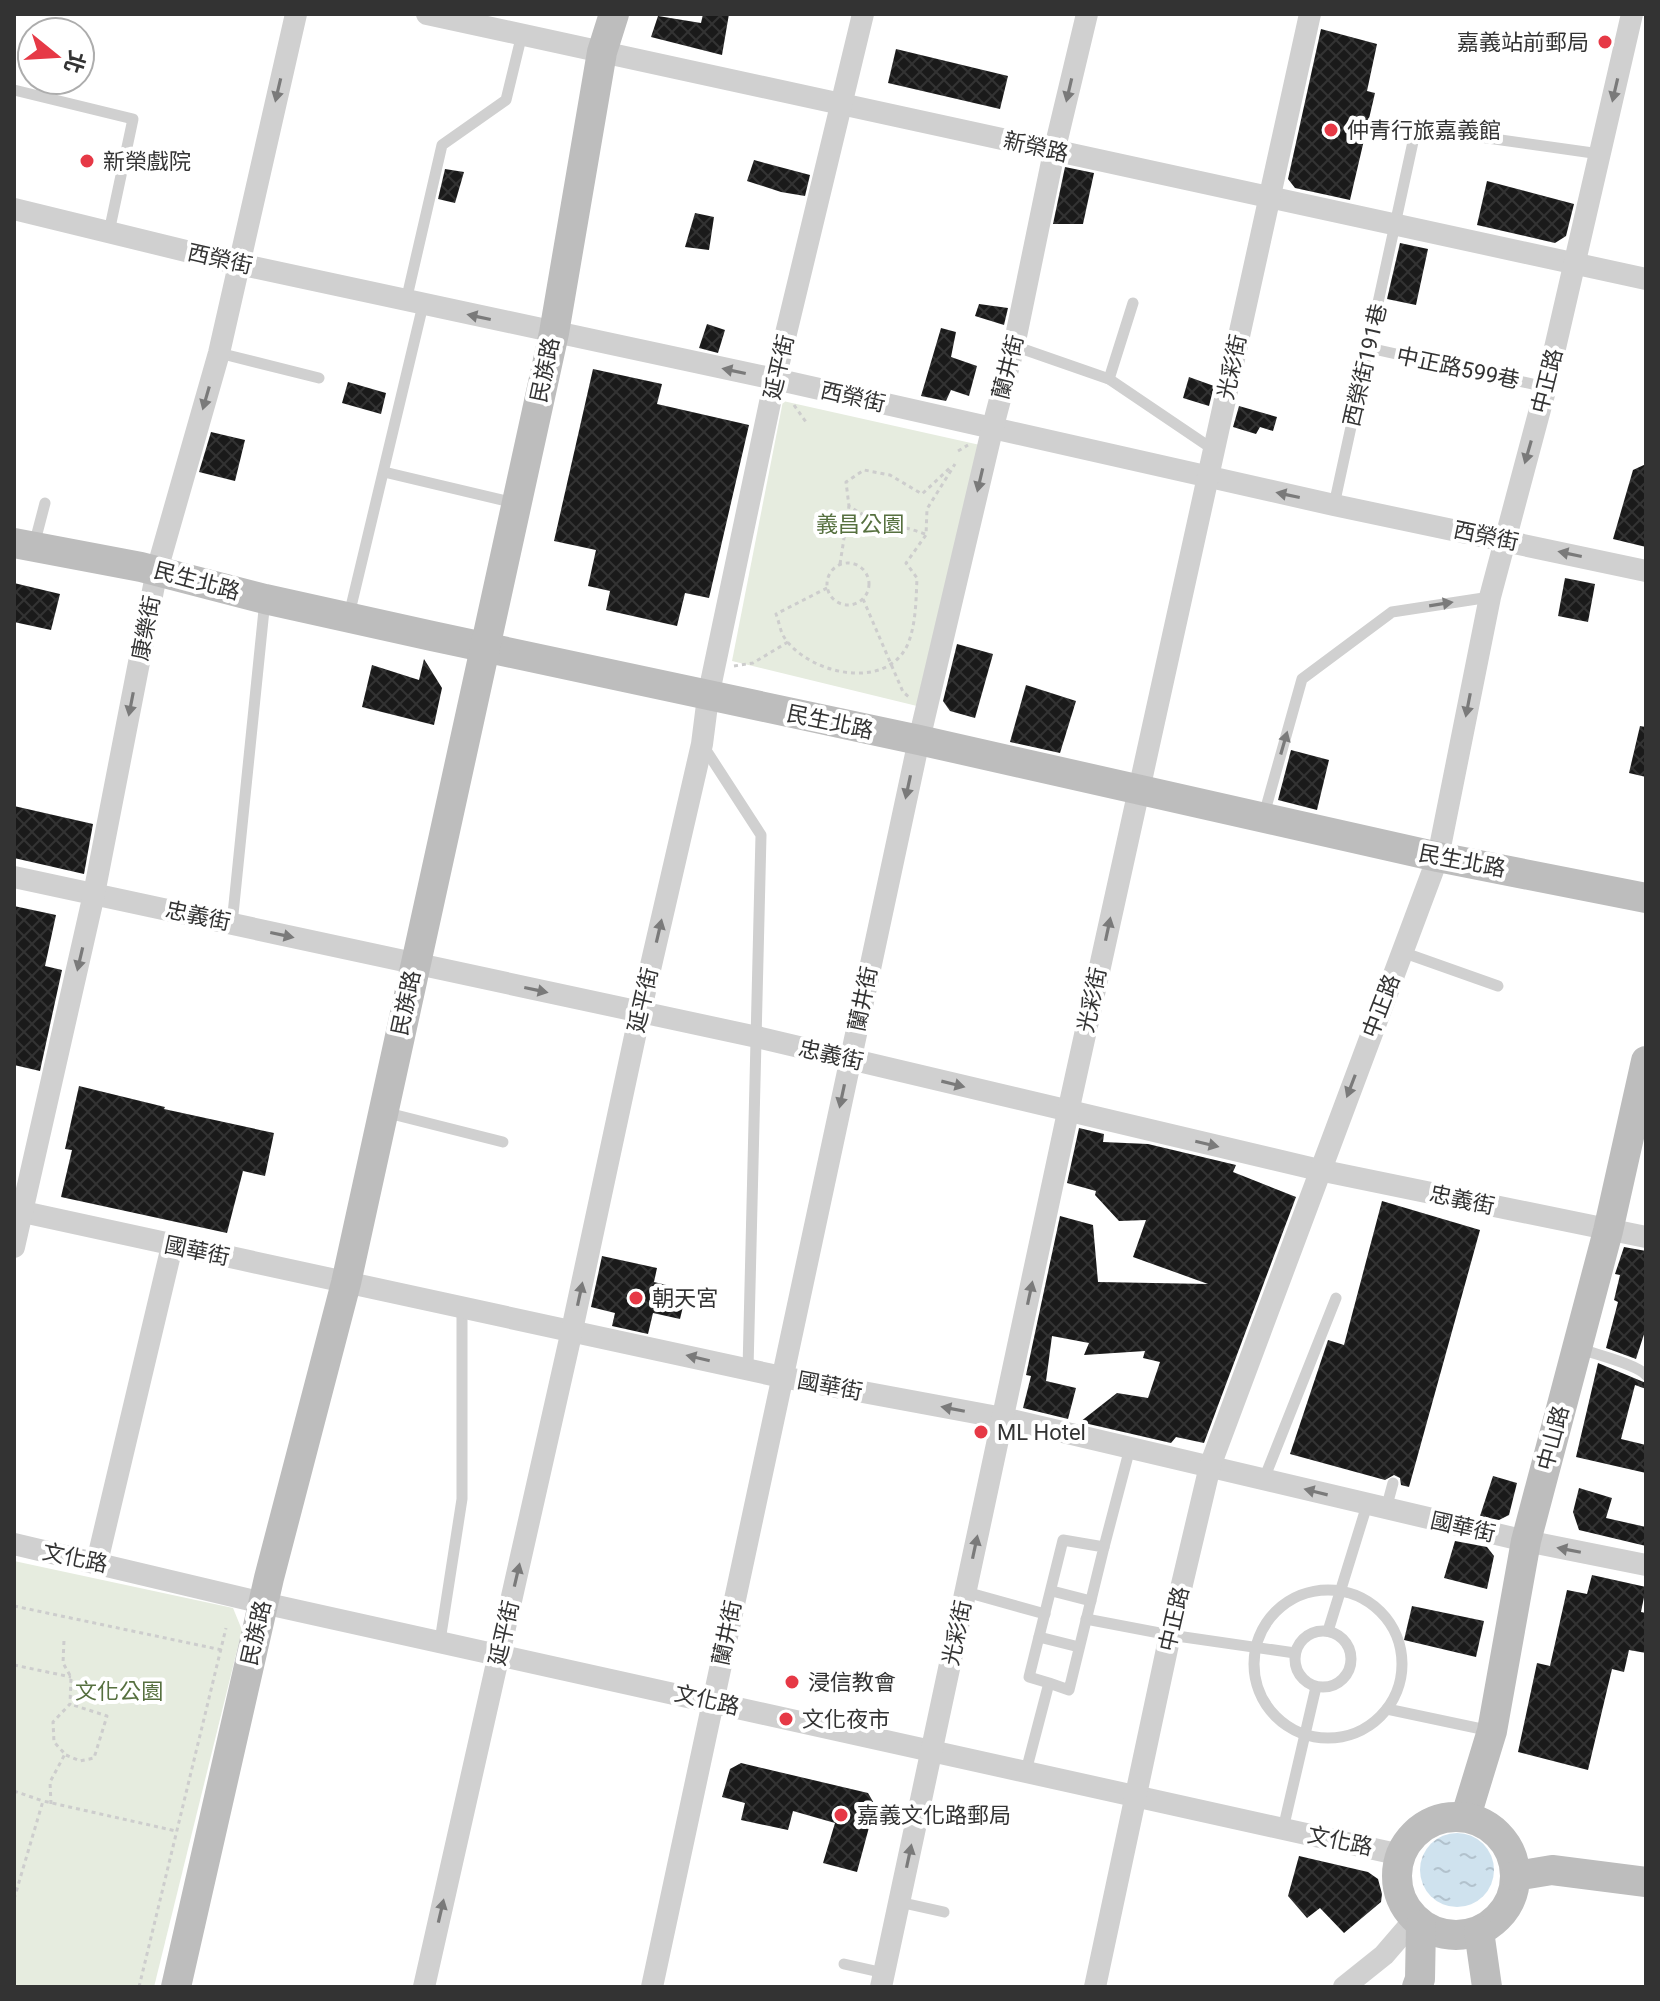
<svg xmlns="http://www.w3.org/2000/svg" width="1660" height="2001" font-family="Roboto,'Noto Sans TC',sans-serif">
  <defs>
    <pattern id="water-ripples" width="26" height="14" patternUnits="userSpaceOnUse" patternTransform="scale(2)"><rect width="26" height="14" fill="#cfe2ee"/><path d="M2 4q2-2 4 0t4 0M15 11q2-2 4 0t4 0" fill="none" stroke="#b2c2cd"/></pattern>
    <pattern id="building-cross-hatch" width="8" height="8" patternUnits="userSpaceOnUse" patternTransform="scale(2)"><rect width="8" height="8" fill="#1a1a1a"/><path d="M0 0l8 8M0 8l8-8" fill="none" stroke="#333"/></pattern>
  </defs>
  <rect width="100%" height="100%" fill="#fff"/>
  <g fill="#e6ecdf">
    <path d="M783 401 980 445 917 706 732 661Z"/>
    <path d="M14 1561 233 1608 242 1630 154 1987H14Z"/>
  </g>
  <circle fill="url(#water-ripples)" cx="1457" cy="1870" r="37"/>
  <g fill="url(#building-cross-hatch)">
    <path d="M703 14H729L722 55 651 37 658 16 701 23Z"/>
    <path d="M1321 29 1377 44 1367 91 1375 93 1350 200 1295 188 1288 179Z"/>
    <path d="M896 49 1008 76 1000 109 888 83Z"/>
    <path d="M754 160 810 175 805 196 781 192 747 181Z"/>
    <path d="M1065 167 1094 173 1083 224H1053Z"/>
    <path d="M445 169 464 172 455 203 438 199Z"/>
    <path d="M1487 181 1574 204 1566 236 1555 243 1477 225Z"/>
    <path d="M695 213 714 217 709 250 685 247Z"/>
    <path d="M1400 243 1428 249 1416 305 1387 299Z"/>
    <path d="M979 304 1008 308 1004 325 975 316Z"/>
    <path d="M707 324 725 330 718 353 699 348Z"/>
    <path d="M941 328 956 332 951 357 977 366 969 396 951 390 946 401 921 396Z"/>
    <path d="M593 369 662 384 657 404 749 425 709 598 685 593 677 626 606 610 610 591 588 586 596 550 554 541Z"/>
    <path d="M1189 377 1214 386 1209 406 1183 398Z"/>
    <path d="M348 382 386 393 381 414 342 403Z"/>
    <path d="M1239 406 1277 417 1273 431 1260 427 1256 434 1233 427Z"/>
    <path d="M211 432 245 440 235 481 199 472Z"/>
    <path d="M1646 464V547L1613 539 1633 470Z"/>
    <path d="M1565 578 1595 584 1588 622 1558 616Z"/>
    <path d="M14 583 60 594 51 630 14 622Z"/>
    <path d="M957 644 993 654 975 718 950 711 943 701Z"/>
    <path d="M424 659 442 688 434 725 362 707 372 665 419 680Z"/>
    <path d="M1026 685 1076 701 1060 753 1010 742Z"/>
    <path d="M1640 726 1646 727V777L1629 773Z"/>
    <path d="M1291 750 1329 760 1317 810 1278 800Z"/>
    <path d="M14 806 93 824 84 874 14 858Z"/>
    <path d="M14 906 56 915 45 966 62 970 40 1071 14 1065Z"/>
    <path d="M79 1086 165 1107 164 1109 274 1133 265 1176 243 1171 227 1233 61 1197 72 1150 65 1149Z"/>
    <path d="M1079 1128 1104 1134 1103 1142 1148 1144 1236 1165 1233 1172 1296 1197 1204 1443 1176 1437 1171 1443 1080 1422 1117 1393 1148 1398 1160 1362 1143 1358 1145 1351 1084 1355 1089 1343 1052 1336 1046 1381 1076 1388 1068 1419 1023 1408 1031 1376 1026 1375 1060 1216 1093 1225 1098 1282 1208 1284 1133 1257 1146 1220 1119 1221 1095 1195 1096 1191 1067 1183Z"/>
    <path d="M1382 1201 1480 1230 1409 1487 1401 1485 1400 1478 1394 1475 1385 1480 1290 1454 1328 1340 1344 1345Z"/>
    <path d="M1624 1247 1646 1251V1328L1636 1359 1606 1348 1618 1302 1614 1300 1620 1275 1615 1274Z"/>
    <path d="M602 1256 657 1268 654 1282 687 1290 680 1319 653 1313 648 1334 612 1326 615 1313 591 1307Z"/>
    <path d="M1598 1363 1646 1383V1389L1635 1385 1621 1439 1646 1445V1473L1576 1457Z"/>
    <path d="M1493 1476 1517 1483 1509 1515 1499 1520 1480 1516Z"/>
    <path d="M1579 1488 1612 1498 1606 1518 1646 1527V1546L1579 1530 1573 1512Z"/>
    <path d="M1455 1541 1487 1547 1494 1556 1487 1589 1444 1578Z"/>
    <path d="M1592 1575 1646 1587 1641 1612 1646 1613V1653L1629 1650 1624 1672 1612 1669 1588 1770 1518 1752 1537 1663 1550 1666 1567 1590 1587 1594Z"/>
    <path d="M1412 1606 1484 1621 1476 1657 1404 1640Z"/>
    <path d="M741 1763 868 1793 875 1805 857 1872 823 1863 835 1823 793 1811 788 1830 741 1820 745 1803 722 1797 730 1769Z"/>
    <path d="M1299 1856 1368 1872 1378 1879 1382 1894 1381 1902 1344 1933 1320 1908 1307 1918 1288 1896Z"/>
  </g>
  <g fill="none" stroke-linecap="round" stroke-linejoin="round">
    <g stroke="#cdcdcd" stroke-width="3" stroke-dasharray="4 4" stroke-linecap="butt">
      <path d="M794 405 806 422"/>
      <path d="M958 451 968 445"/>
      <path d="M925 534C899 524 872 523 849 506L846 482 864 470 890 475 922 494 952 466"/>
      <circle cx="848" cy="584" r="21"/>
      <path d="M840 564 849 506"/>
      <path d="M827 588 776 614C779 621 780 631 784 637 807 673 884 692 907 646 916 626 916 600 917 578L906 563 926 535 927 509 955 464"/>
      <path d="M863 599 903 692 909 697"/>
      <path d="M734 666 753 663 788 642"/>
      <path d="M14 1606 222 1650"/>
      <path d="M14 1665 71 1677"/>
      <path d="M66 1755 80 1761 94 1758 107 1716 70 1704"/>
      <path d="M14 1791 43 1801"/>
      <path d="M51 1804 50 1782 65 1754 54 1742 53 1722 70 1704 71 1677 63 1663 64 1640"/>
      <path d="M14 1899 43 1801 176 1831"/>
      <path d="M14 1987H15"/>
      <path d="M139 1987 226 1628"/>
    </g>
    <g stroke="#d0d0d0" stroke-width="11">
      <path d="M14 90 133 119 109 232"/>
      <path d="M406 301 442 145 506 100 522 34"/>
      <path d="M1014 346 1109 379 1214 450"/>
      <path d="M1369 348 1546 387"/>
      <path d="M219 353 319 378"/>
      <path d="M1109 379 1133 303"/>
      <path d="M384 472 515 503"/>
      <path d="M1334 505 1416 128 1600 154"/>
      <path d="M34 545 45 503"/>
      <path d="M349 615 423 305"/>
      <path d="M702 744 761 835 748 1369"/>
      <path d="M1263 818 1302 679 1392 612 1490 597"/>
      <path d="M232 924 265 600"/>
      <path d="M1402 952 1498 986"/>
      <path d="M384 1112 503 1142"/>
      <path d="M1578 1348C1594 1354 1637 1364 1646 1375"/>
      <path d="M1264 1479 1336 1298"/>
      <path d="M1386 1509 1393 1483"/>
      <path d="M1104 1547 1130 1448"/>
      <circle cx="1328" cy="1664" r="74"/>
      <path d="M1052 1591 1091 1601"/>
      <path d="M966 1592 1045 1614"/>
      <path d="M1086 1619 1170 1635 1295 1653"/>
      <circle cx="1323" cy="1659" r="28"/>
      <path d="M1328 1631 1367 1505"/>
      <path d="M1039 1637 1079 1647"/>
      <path d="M440 1641 462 1499V1308"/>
      <path d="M1387 1709 1491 1731"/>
      <path d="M1026 1771 1049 1683 1069 1690 1104 1547 1063 1540 1029 1677 1049 1683"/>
      <path d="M1283 1829 1316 1687"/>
      <path d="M899 1902 944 1912"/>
      <path d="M844 1964 884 1973"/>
    </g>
    <g stroke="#d0d0d0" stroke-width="22">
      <path d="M427 14 1646 279"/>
      <path d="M14 209 239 264 775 379 1334 505 1646 571"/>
      <path d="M14 877 757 1037 1319 1170 1646 1237"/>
      <path d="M14 1210 782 1377 1003 1418 1526 1541 1646 1565"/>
      <path d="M14 1247 94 894 157 570 219 353 296 14"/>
      <path d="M14 1544 263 1603 1401 1855"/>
      <path d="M97 1562 172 1246"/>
      <path d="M424 1987 572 1330 640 1013 702 744 708 697 775 379 863 14"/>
      <path d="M652 1987 919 740 992 430 1014 346 1054 152 1087 14"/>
      <path d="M881 1987 1068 1112 1310 14"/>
      <path d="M1095 1987 1170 1635 1210 1466 1438 857 1490 597 1546 387 1632 14"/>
      <path d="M1344 1987 1384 1955 1415 1919"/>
    </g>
    <g stroke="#bdbdbd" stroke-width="30">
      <path d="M14 543 141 567 265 599 432 636 919 740 1438 857 1646 898"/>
      <path d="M1466 1816 1492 1731 1526 1541 1608 1231 1646 1061"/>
      <circle cx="1456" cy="1876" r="59"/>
      <path d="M1516 1876 1552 1870 1646 1882"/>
      <path d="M1479 1931 1487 1987"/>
      <path d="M176 1987 269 1578 346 1283 554 333 602 52 614 14"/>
      <path d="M1417 1987 1420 1979 1421 1925"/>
    </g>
  </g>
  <defs><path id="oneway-solid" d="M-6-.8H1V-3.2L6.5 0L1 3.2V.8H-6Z" transform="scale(2)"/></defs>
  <g fill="#7a7a7a">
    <use href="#oneway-solid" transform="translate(278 90) rotate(103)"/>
    <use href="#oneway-solid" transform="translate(1069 90) rotate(103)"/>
    <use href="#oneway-solid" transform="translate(1615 90) rotate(103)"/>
    <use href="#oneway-solid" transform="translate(479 317) rotate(-168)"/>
    <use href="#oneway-solid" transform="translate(734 371) rotate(-168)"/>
    <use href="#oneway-solid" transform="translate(206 398) rotate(106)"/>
    <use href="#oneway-solid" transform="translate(1528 452) rotate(106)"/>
    <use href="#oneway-solid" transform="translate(980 480) rotate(103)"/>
    <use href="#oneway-solid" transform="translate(1288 495) rotate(-168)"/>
    <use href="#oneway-solid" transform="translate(1570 554) rotate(-168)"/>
    <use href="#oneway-solid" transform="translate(1441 604) rotate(-9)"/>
    <use href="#oneway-solid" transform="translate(131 704) rotate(101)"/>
    <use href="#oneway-solid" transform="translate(1468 705) rotate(101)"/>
    <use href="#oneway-solid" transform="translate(1284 743) rotate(-74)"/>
    <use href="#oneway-solid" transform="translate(908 787) rotate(102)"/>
    <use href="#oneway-solid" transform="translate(1108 929) rotate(-78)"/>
    <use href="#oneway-solid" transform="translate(659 931) rotate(-77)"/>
    <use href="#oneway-solid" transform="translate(282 935) rotate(12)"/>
    <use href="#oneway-solid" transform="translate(80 959) rotate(103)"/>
    <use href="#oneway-solid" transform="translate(536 990) rotate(12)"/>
    <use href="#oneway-solid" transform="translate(953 1084) rotate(14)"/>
    <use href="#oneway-solid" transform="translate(1351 1086) rotate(111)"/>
    <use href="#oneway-solid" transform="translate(842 1096) rotate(102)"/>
    <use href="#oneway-solid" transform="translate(1207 1144) rotate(13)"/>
    <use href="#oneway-solid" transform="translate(1030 1293) rotate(-78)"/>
    <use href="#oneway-solid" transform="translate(580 1294) rotate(-78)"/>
    <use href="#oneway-solid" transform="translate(698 1358) rotate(-167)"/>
    <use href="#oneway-solid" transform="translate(953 1409) rotate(-169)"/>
    <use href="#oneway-solid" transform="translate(1316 1492) rotate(-166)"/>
    <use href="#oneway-solid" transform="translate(975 1547) rotate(-78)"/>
    <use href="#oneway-solid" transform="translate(1569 1550) rotate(-169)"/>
    <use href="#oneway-solid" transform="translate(517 1575) rotate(-77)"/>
    <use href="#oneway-solid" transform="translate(909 1856) rotate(-78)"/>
    <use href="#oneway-solid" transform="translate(441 1911) rotate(-77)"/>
  </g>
  <g fill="#e63946" stroke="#fff" stroke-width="3">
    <circle cx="1605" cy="42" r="8"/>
    <circle cx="1331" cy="130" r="8"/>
    <circle cx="87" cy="161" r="8"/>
    <circle cx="636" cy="1298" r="8"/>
    <circle cx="981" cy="1432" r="8"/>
    <circle cx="792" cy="1682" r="8"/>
    <circle cx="786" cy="1719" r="8"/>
    <circle cx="841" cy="1815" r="8"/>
  </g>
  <g text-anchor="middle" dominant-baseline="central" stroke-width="8" stroke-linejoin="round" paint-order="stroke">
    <g font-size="22" fill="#333" stroke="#fff" text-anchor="start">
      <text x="1589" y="42" text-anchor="end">嘉義站前郵局</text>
      <text x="1347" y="130">仲青行旅嘉義館</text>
      <text x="103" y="161">新榮戲院</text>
      <text x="652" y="1298">朝天宮</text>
      <text x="997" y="1432">ML Hotel</text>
      <text x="808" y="1682">浸信教會</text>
      <text x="802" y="1719">文化夜市</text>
      <text x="857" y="1815">嘉義文化路郵局</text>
    </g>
    <g font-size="22" fill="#333" stroke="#fff">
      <text transform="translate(1036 147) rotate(13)">新榮路</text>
      <text transform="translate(220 259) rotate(13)">西榮街</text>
      <text transform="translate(1365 365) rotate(-77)">西榮街191巷</text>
      <text transform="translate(779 367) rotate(-77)">延平街</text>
      <text transform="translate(1008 367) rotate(-76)">蘭井街</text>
      <text transform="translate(1232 367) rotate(-78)">光彩街</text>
      <text transform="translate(1458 368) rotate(12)">中正路599巷</text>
      <text transform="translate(545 370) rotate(-78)">民族路</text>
      <text transform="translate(1547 381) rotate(-76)">中正路</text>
      <text transform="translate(853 397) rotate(13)">西榮街</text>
      <text transform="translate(1486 536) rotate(12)">西榮街</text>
      <text transform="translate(197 581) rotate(15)">民生北路</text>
      <text transform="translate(146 628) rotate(-79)">康樂街</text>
      <text transform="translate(830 722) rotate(12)">民生北路</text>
      <text transform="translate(1462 861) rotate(11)">民生北路</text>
      <text transform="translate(198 916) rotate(12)">忠義街</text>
      <text transform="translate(863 999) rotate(-78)">蘭井街</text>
      <text transform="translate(643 1000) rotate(-77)">延平街</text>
      <text transform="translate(1092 1000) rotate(-78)">光彩街</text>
      <text transform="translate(406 1003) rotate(-78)">民族路</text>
      <text transform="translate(1381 1006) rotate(-69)">中正路</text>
      <text transform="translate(831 1055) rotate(13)">忠義街</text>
      <text transform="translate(1462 1200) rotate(12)">忠義街</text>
      <text transform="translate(197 1251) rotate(12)">國華街</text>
      <text transform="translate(830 1386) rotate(11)">國華街</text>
      <text transform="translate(1553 1438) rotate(-75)">中山路</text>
      <text transform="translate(1463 1527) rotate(13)">國華街</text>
      <text transform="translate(75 1558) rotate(12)">文化路</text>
      <text transform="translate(1174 1619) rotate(-77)">中正路</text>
      <text transform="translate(256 1633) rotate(-77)">民族路</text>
      <text transform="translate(504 1633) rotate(-77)">延平街</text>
      <text transform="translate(727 1633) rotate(-78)">蘭井街</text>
      <text transform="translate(957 1633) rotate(-78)">光彩街</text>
      <text transform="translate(707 1700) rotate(13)">文化路</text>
      <text transform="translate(1340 1841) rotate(12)">文化路</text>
    </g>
    <g font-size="22" fill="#56703f" stroke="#fff">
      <text x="860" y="524">義昌公園</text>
      <text x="119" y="1691">文化公園</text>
    </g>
  </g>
  <rect width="1660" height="2001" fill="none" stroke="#333333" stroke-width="32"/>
  <g transform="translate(56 56) rotate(108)"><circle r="38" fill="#ffffff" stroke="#adadad" stroke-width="2"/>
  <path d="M0-6L14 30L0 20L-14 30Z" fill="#e63946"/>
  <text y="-12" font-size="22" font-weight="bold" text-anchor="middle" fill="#333333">北</text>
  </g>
</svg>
